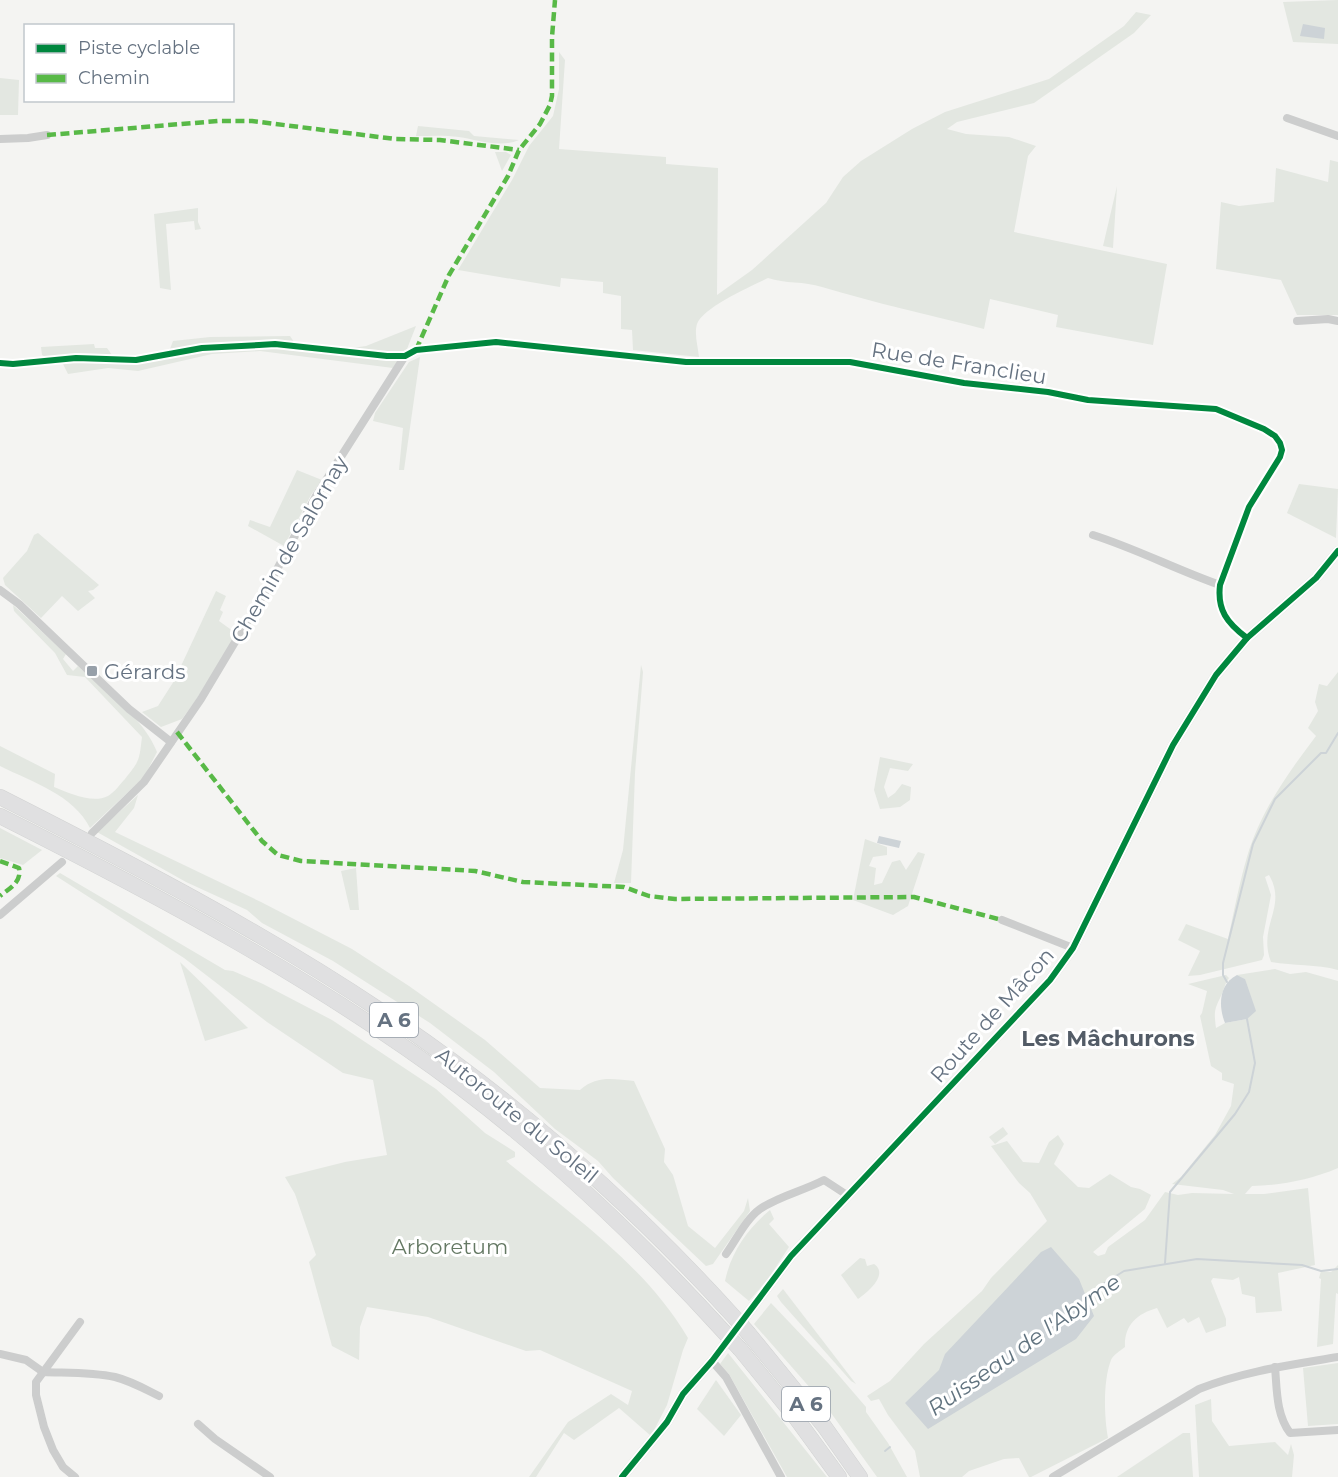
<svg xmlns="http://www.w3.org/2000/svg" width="1338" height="1477" font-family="Montserrat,sans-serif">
  <rect width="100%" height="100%" fill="#f4f4f2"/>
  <g fill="#e3e7e1">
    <path d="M1338 0V44L1293 42 1283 2Z"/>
    <path d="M1136 12 1151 15 1134 33 1034 103 957 122 947 129 966 134 1009 137 1036 146 1028 156 1014 232 1167 264 1153 345 1056 327 1058 315 990 299 984 329C930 315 875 303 822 287 804 281 785 284 768 278 752 286 703 307 697 324 694 334 698 347 699 357L633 350 632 330 621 329V296L603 293V282L561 278 560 287 458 270 512 180 529 146 553 116 559 89V52L565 60 559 149 666 157V164L718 168 717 295 752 270 826 203 843 177 861 161 912 129 945 112 1049 79 1124 26Z"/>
    <path d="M0 78 19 80 18 115H0Z"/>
    <path d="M418 126 469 131 474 136 519 140C501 148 477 140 459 137 445 135 430 136 416 136Z"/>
    <path d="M495 152H506L511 155 502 171Z"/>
    <path d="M1330 160 1338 162V315H1297L1281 280 1216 269 1221 202 1239 206 1274 202 1276 168 1328 182Z"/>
    <path d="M1117 186 1113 248 1103 246Z"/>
    <path d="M198 208V222L201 229 195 230 194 221 166 224 171 290 160 288 154 214Z"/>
    <path d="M416 326 407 349 400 353 352 348 366 346Z"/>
    <path d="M290 336 294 342C253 339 211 343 170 349L173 341 210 337Z"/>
    <path d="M94 344 95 348H107L112 355 48 358 42 355 41 347Z"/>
    <path d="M260 347 374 359H399L393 368 260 351 212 354 138 371 108 368 68 374 63 364 82 362 136 364 203 351Z"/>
    <path d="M420 357 404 470H399L403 428 373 421 375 413 409 362Z"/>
    <path d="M297 470 322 480 311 495 284 546 248 526 250 520 270 527Z"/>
    <path d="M1299 484 1338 489 1336 538 1287 513Z"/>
    <path d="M38 533 99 585 93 590 88 591 95 598 78 611 62 596 41 618 5 585 3 578 27 551 34 535Z"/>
    <path d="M216 591 226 596 220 610 223 612 219 621 237 634 196 700 182 719 161 727 142 712 158 706 174 681Z"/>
    <path d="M13 605 66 654 63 659 73 671 78 666C104 690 144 718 157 752L144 777 90 828C74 795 32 782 0 766V746L55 774 54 787C69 793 92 804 108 796 115 792 120 784 125 779 140 760 139 761 142 737L85 677 67 675 55 653 14 611Z"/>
    <path d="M641 665 643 672 635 773 631 883H614L623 850Z"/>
    <path d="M1338 672V970C1316 964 1294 966 1271 962 1257 926 1288 907 1269 875L1265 877 1271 895 1263 937 1264 955 1262 960 1200 975 1188 976 1200 951 1178 940 1186 924 1228 939C1234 912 1239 884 1247 857 1260 812 1288 773 1316 736L1308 728 1318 711 1315 702 1319 684 1327 686Z"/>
    <path d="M880 757 913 764 908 771 890 768 884 787 888 798 895 793 902 784 911 787 910 800 900 807 880 809 874 790Z"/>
    <path d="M138 795 134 808 115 832 261 902 352 949 409 986 485 1040 540 1088 580 1090C597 1075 613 1079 634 1081L665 1149 664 1162 673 1175 688 1226 715 1248 744 1211 748 1198 750 1211 713 1264 706 1266 613 1178 598 1161 555 1129 494 1072 430 1023 333 961 262 923 247 910 186 882 97 832Z"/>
    <path d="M0 828 42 850 23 865 0 858Z"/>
    <path d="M865 839 887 847V855L873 857 869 866 876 868 874 885 882 883 892 862 900 860 906 870 918 852 925 854 908 906 893 915 853 900Z"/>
    <path d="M356 868 359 910H350L341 871Z"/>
    <path d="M60 873 225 970 233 971 263 984 332 1020 436 1089 485 1133 515 1152V1157L506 1161C571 1214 645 1265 688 1338L683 1350 667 1405 651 1436 619 1408 574 1440 564 1433 536 1477H529L568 1422 611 1394 628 1405 632 1391 540 1350 526 1351 428 1317 367 1307 360 1327 359 1360 332 1346 309 1262 316 1255 295 1194 285 1177 345 1162 387 1155 373 1080 343 1073 267 1022 184 958 56 876Z"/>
    <path d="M180 962 248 1028 205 1041Z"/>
    <path d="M1275 969 1290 974 1306 972 1338 981V1168C1310 1180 1282 1185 1252 1186L1245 1194H1264L1308 1188 1315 1265 1278 1273 1282 1311 1256 1313 1255 1297 1242 1294 1239 1277 1233 1280 1213 1278 1211 1281 1226 1319V1326L1206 1333 1199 1317 1188 1323 1184 1318 1167 1328 1157 1308C1136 1314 1124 1326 1125 1347 1120 1351 1113 1355 1111 1360 1103 1381 1104 1416 1108 1438L1031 1477H1029L1019 1458 1004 1459 969 1471 962 1477H920L915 1451 888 1415 879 1399 871 1401 867 1396 890 1381 924 1344 982 1291 991 1278 1047 1221 1030 1193 1019 1183 991 1146 1007 1141 1023 1162 1039 1163 1049 1142 1058 1135 1064 1144 1054 1164 1078 1187 1089 1188 1110 1174 1131 1187 1140 1189 1151 1195 1145 1209 1093 1252 1098 1256 1105 1254 1108 1247 1145 1220 1165 1192 1178 1195 1192 1193 1234 1194 1223 1190 1172 1184 1181 1177 1215 1135 1231 1106 1234 1084 1222 1080V1073L1211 1066 1200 1016 1202 1013 1207 991 1188 984 1226 975 1229 978C1224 985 1224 990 1221 996 1214 1010 1214 1012 1216 1028L1225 1023 1247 1019 1245 979 1237 975Z"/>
    <path d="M1003 1127 1008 1134 995 1144 989 1137Z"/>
    <path d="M770 1210 774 1219 769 1224 789 1247 768 1279 749 1301 725 1281C731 1252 748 1228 770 1210Z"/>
    <path d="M860 1258 865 1259 867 1266 874 1264C889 1274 868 1292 858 1299L841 1275Z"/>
    <path d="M1338 1265V1294L1336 1293 1333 1344 1317 1347 1321 1279 1319 1278 1321 1271 1331 1272Z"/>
    <path d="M783 1289 856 1384 851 1381 781 1302 777 1296Z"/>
    <path d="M771 1303 829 1364 866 1407V1412L888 1443 907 1477H877L826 1406 754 1324Z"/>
    <path d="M728 1353 827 1477H787L729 1374 720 1364Z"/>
    <path d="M1338 1363V1424L1308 1426 1303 1368Z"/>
    <path d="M716 1380 741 1415 724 1436 697 1409Z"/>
    <path d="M1211 1399 1212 1421 1229 1446 1275 1442 1288 1455 1291 1444 1294 1455 1292 1477H1199L1195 1405Z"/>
    <path d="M1183 1433H1190L1193 1477H1117Z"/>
  </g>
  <g fill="#cdd3d7">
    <path d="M1303 24 1325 28 1324 39 1300 36Z"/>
    <path d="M879 836 901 841 899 848 877 843Z"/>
    <path d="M1237 975 1245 979 1256 1011 1247 1019 1225 1023C1218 1006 1219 984 1237 975Z"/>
    <path d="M1051 1247 1079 1279 1094 1316 1076 1339 928 1429 905 1403 939 1370 945 1354 1041 1252Z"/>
  </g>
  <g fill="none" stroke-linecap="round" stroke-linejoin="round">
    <g stroke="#cdd3d7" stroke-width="2">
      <path d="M1227 982 1223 975V963L1253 844 1275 799 1321 753H1326L1338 733"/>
      <path d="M1165 1263 1170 1192 1235 1114 1249 1092 1255 1063 1247 1019"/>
      <path d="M1084 1296 1124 1271 1197 1259 1302 1265 1321 1271 1338 1269"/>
      <path d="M885 1451 890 1447"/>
    </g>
    <defs>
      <g id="motorway">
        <path d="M0 797C130 863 260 930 381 1011 512 1098 630 1202 735 1318"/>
        <path d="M0 816C159 896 317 980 460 1087 557 1160 643 1243 725 1333"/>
        <path d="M749 1334 824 1426 860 1477"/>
        <path d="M740 1349 796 1418 839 1477"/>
      </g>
    </defs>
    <use href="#motorway" stroke="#d1d2d2" stroke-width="16"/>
    <g stroke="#cccdcd" stroke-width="8">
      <path d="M1287 118 1338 136"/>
      <path d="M0 139 28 138 47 135"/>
      <path d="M1297 321 1328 319 1338 321"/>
      <path d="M0 363 13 364 76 358 136 360 202 348 259 345 275 344 387 356H405L416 350 496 342 686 362H850L964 383 1048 392 1088 400 1216 409 1264 429 1275 436 1280 443 1282 450 1280 457 1249 507 1220 585C1217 610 1227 623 1247 638"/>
      <path d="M1093 535C1137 549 1177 570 1220 585"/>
      <path d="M0 590 19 604 129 709 171 742"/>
      <path d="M92 833 144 782 201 699 265 592 316 496 405 356"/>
      <path d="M0 915 62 862"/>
      <path d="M1002 920 1073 948"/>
      <path d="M726 1254C736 1240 746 1219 760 1209 779 1196 803 1191 824 1180L847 1195"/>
      <path d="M0 1354 26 1360 43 1372"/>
      <path d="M712 1361 726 1377 781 1477"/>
      <path d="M1275 1367C1277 1390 1276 1414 1290 1433L1338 1430"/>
      <path d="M43 1372C67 1373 92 1372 115 1377 131 1381 145 1389 159 1396"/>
      <path d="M198 1424 215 1439 270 1477"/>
      <path d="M75 1477 63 1467 53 1450 44 1427 36 1395V1382L80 1322"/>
      <path d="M1053 1477 1199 1389C1244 1371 1291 1365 1338 1357"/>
    </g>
    <path stroke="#cccdcd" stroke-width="10" d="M622 1477 667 1422 683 1394 712 1361 791 1256 1050 980 1073 948 1173 745 1216 675 1247 638 1316 578 1338 551"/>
    <use href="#motorway" stroke="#e0e0e1" stroke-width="15"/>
    <defs>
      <g id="motorway-bridge">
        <path d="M735 1318 749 1334"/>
        <path d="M725 1333 740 1349"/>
      </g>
    </defs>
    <use href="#motorway-bridge" stroke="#d1d2d2" stroke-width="16" stroke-linecap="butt"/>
    <use href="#motorway-bridge" stroke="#e0e0e1" stroke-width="15"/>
    <g stroke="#58b947" stroke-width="4.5" stroke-dasharray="9 4.5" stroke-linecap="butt">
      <path d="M47 135 218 121H252L395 139 440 140 519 150"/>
      <path d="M416 350 449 275 508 176 519 150 540 124 550 105 552 96V37L555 0"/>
      <path d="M177 732 262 841 278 855 301 861 475 871 523 882 624 887 649 896 675 899 914 897 1002 920"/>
      <path d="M0 861 19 868C22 882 10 888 0 896"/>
    </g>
    <defs>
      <g id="cycleway">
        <path d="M0 363 13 364 76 358 136 360 202 348 259 345 275 344 387 356H405L416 350 496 342 686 362H850L964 383 1048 392 1088 400 1216 409 1264 429 1275 436 1280 443 1282 450 1280 457 1249 507 1220 585C1217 610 1227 623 1247 638"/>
        <path d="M622 1477 667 1422 683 1394 712 1361 791 1256 1050 980 1073 948 1173 745 1216 675 1247 638 1316 578 1338 551"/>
      </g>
    </defs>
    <use href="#cycleway" stroke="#fff" stroke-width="10"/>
    <use href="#cycleway" stroke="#00873e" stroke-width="6"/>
  </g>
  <rect fill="#97a0a9" stroke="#fff" stroke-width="2" x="86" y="665" width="12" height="12" rx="3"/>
  <g text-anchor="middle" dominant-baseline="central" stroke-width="6" stroke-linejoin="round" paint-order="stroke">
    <g fill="#fff" stroke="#939ca7" stroke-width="1.5">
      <rect x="370" y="1003" width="48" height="34" rx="4.5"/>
      <rect x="782" y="1387" width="48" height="34" rx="4.5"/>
    </g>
    <g font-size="20" font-weight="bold" fill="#657281">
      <text x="394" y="1020">A 6</text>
      <text x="806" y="1404">A 6</text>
    </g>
    <g font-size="21" fill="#657281" stroke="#fff">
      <text transform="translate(959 363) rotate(9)">Rue de Franclieu</text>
      <text transform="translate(289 549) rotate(-60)">Chemin de Salornay</text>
      <text transform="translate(992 1015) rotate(-48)">Route de Mâcon</text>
      <text transform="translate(517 1115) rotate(39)">Autoroute du Soleil</text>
    </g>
    <g font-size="21" fill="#657281" stroke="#fff" text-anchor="start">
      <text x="104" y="671">Gérards</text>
    </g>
    <g font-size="21" fill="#657964" stroke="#fff">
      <text x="450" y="1246">Arboretum</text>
    </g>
    <g font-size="22" font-weight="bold" fill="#535c67" stroke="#fff">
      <text x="1108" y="1038">Les Mâchurons</text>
    </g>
    <g font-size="22" font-style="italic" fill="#61737f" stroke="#fff">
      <text transform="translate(1024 1345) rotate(-35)">Ruisseau de l'Abyme</text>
    </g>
  </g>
  <rect x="24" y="24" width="210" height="78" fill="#ffffff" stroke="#c1c7cd" stroke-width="1.5"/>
  <rect x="36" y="44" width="30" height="9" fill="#00873e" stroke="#c1c7cd" stroke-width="1.5"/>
  <text x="78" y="54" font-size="18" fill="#657281">Piste cyclable</text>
  <rect x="36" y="74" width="30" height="9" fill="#58b947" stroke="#c1c7cd" stroke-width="1.5"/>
  <text x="78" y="84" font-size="18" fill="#657281">Chemin</text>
</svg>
